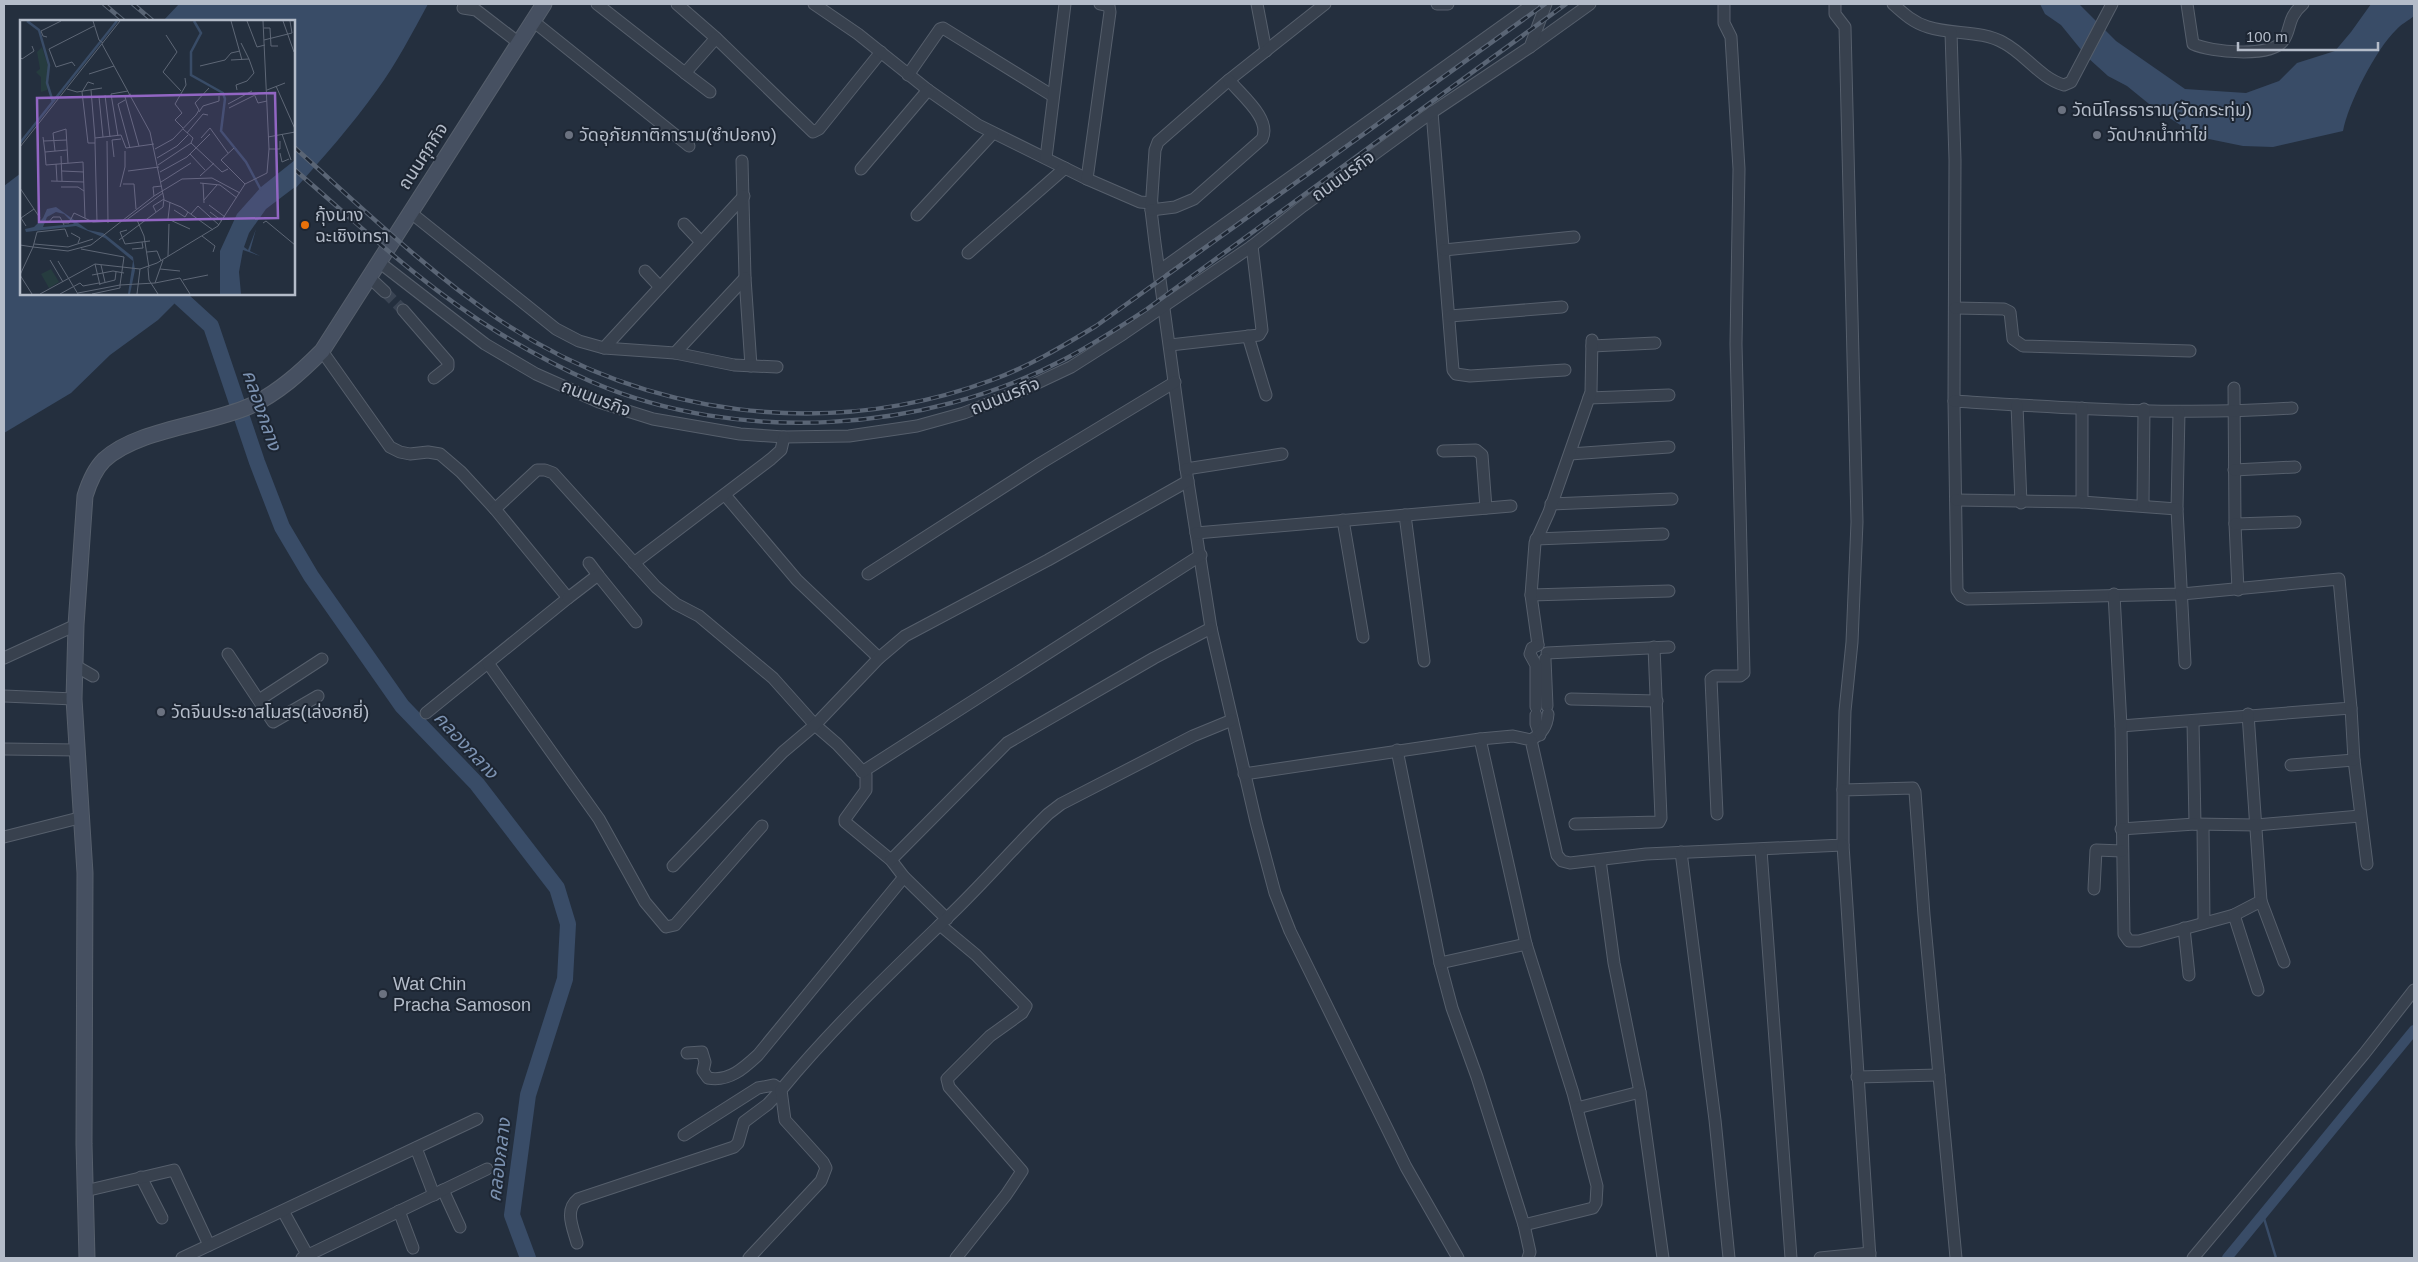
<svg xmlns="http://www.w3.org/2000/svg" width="2418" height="1262" font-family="Helvetica,'Noto Sans Thai',sans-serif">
  <rect width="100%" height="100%" fill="#242f3e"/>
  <g fill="#394c67">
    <path d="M179 4H428C412 33 397 63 377 90 352 125 323 158 294 190V21H163Z"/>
    <path d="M2040 4H2079L2116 41 2185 89 2246 93 2279 81 2297 63 2335 51 2351 32 2371 4H2414V16C2408 21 2401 24 2396 30 2376 49 2348 104 2343 131L2273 147 2243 146 2199 137 2154 108 2127 86 2108 76 2087 57 2061 25 2045 14Z"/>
    <path d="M21 173V294H184L158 320 110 355 71 393 4 433V186Z"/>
  </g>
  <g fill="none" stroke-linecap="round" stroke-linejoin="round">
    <path stroke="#394c67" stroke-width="2.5" d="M2263 1215 2276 1258"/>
    <path stroke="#394c67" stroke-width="10" d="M2227 1258 2414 1030"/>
    <path stroke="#394c67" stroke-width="16" d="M176 294 211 326 257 462 282 527 311 576 402 706 477 784 557 888 568 924 565 979 528 1095 512 1215 528 1258"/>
    <path stroke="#3a4453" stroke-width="11" stroke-dasharray="11 5.5" stroke-linecap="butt" d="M385 292 403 310"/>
    <defs>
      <g id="street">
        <path d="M597 4 685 73"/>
        <path d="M677 4 716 38 813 132 819 129 881 52"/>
        <path d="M814 4 858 34 928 90 978 125 1087 179 1140 202 1152 203"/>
        <path d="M1257 4 1266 51"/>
        <path d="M1325 4 1229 80 1158 142 1155 150 1151 210 1155 243 1186 469 1211 628 1256 822 1275 893 1290 931 1406 1167 1458 1258"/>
        <path d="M1437 4H1448"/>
        <path d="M1835 4V14L1845 27 1857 522 1852 642 1845 711 1843 790"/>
        <path d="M1893 4C1904 14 1914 23 1928 27 1953 35 1981 30 2004 43 2025 54 2040 78 2064 85L2071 82 2112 4"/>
        <path d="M2187 4 2193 44C2211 52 2270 58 2283 41 2292 29 2286 19 2303 4"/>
        <path d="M463 8 476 10 519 43"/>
        <path d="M533 21 689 146"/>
        <path d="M1951 32 1955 160 1954 401 1957 590 1961 596 1967 599 2182 594 2339 579 2351 708 2121 726"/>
        <path d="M1530 47 1590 4"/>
        <path d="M908 75 940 29 943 28 1053 96"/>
        <path d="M710 92 685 73 716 38"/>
        <path d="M1432 112 1453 370 1456 374 1470 376 1565 370"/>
        <path d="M1046 158 1065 4"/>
        <path d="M742 161 745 278 751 366"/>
        <path d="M861 169 928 90"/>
        <path d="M1087 179 1110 12 1109 6 1100 4"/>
        <path d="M1151 210 1175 207 1194 199 1262 139C1272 119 1241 95 1229 80"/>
        <path d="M410 212 556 329 579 341 604 348 675 353 734 365 777 367"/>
        <path d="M917 215 993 133"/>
        <path d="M684 224 701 242"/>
        <path d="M1444 250 1574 237"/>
        <path d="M968 253 1065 168"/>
        <path d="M379 262 485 344 536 374 599 402 653 419 740 434 784 437 849 436 917 426 964 413 1018 392 1071 367 1123 334 1252 246 1303 206 1428 115 1530 47 1546 4"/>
        <path d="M645 271 660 287"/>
        <path d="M1159 271 1533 4"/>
        <path d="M369 277 385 292"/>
        <path d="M1955 308 2004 309 2010 312 2013 339 2023 346 2190 351"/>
        <path d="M403 310 448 362V367L434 378"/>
        <path d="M1450 316 1562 307"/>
        <path d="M1248 336 1266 395"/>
        <path d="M1170 345 1259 335 1262 330 1252 246"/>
        <path d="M1592 346 1655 343"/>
        <path d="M604 348 744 196"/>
        <path d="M322 351 390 447 400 452 410 454 428 452 440 454 461 472 495 509 568 598 426 713"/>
        <path d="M675 353 745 278"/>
        <path d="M2234 388 2235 524 2238 590"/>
        <path d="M1589 398 1669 395"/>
        <path d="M1954 401C2066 408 2179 416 2292 408"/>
        <path d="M2017 405 2021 503"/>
        <path d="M2082 408V502"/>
        <path d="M2179 412 2177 509 2185 663"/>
        <path d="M1443 451 1476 450 1482 455 1486 508"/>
        <path d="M1570 454 1669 447"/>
        <path d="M1186 469 1282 454"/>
        <path d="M2234 470 2295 467"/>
        <path d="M725 495 797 580 879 658"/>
        <path d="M1956 500 2082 502 2177 509"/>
        <path d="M1551 504 1672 499"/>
        <path d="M2143 505 2144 409"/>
        <path d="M495 509 537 470H545L553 473 656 587 676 604 699 616 773 678 815 725 837 744 866 775V790L845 819V822L891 860 904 877 947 919"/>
        <path d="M1405 515 1424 661"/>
        <path d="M1343 520 1363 637"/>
        <path d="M2235 524 2295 522"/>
        <path d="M1196 533 1511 506"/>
        <path d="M1536 539 1663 534"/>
        <path d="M589 563 598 575"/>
        <path d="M634 563 771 459 781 450 784 437"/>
        <path d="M868 574 1041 463 1175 382"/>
        <path d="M2114 594 2121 726 2124 934 2129 941H2139L2234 915 2261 901 2248 714"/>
        <path d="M1531 595 1669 591"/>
        <path d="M568 598 598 575 636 622"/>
        <path d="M1538 645 1531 595 1535 543 1549 512 1591 392 1592 340"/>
        <path d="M1547 653 1669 647"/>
        <path d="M228 654 273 722 318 696"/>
        <path d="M4 658 76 625"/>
        <path d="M1545 659 1547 706"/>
        <path d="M488 663 599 819 645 902 666 927 675 925 762 826"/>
        <path d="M74 665 93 676"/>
        <path d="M4 696 74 699"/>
        <path d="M1571 699 1657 701"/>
        <path d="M259 700 322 659"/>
        <path d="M1536 707V665L1530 654 1532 648 1538 645"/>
        <path d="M2351 708 2354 760 2367 864"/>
        <path d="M1536 715V724L1540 735"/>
        <path d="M2193 722 2195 824"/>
        <path d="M1480 739 1526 944 1573 1093 1597 1186 1596 1203 1593 1208 1524 1225"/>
        <path d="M1531 740C1542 733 1547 727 1548 714"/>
        <path d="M4 749 77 750"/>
        <path d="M1397 750 1440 963 1452 1008 1477 1077 1524 1225 1530 1252 1528 1258"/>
        <path d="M2291 765 2354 760"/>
        <path d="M862 772 1201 555"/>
        <path d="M1244 774 1480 739 1513 736 1531 740 1557 855 1562 861 1570 863 1646 854 1843 845V790L1913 788 1915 792 1924 915 1956 1258"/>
        <path d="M1717 814 1711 679 1715 676H1740L1744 673 1736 344 1739 169 1731 37 1724 23V4"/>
        <path d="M1575 824 1659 822 1661 818 1654 647"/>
        <path d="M2203 825 2204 923"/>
        <path d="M2121 829 2195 824 2256 825 2360 816"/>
        <path d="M4 837 83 817"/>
        <path d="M1843 845 1870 1258"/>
        <path d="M1761 850 1791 1258"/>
        <path d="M1681 852 1715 1120 1729 1258"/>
        <path d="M891 860 1007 743 1154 658 1211 628"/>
        <path d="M1600 860 1614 963 1640 1092 1663 1258"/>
        <path d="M673 866 783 752 815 725 879 658 905 636 1048 560 1188 481"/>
        <path d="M2094 889 2096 850 2122 851"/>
        <path d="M2261 901 2284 962"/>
        <path d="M2234 915 2258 990"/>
        <path d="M940 925 976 955 1026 1006 1022 1013 990 1036 947 1079 949 1087 1022 1171 1006 1195 956 1258"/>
        <path d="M2184 928 2189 975"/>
        <path d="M1440 963 1526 944"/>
        <path d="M687 1053 702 1052 705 1062 703 1071 708 1078C729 1082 744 1068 758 1055L904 877"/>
        <path d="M1857 1077 1939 1075"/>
        <path d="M1577 1108 1640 1092"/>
        <path d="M416 1148 434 1195"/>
        <path d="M141 1177 162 1218"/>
        <path d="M443 1190 460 1227"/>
        <path d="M85 1191 174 1170 209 1245"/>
        <path d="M283 1211 309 1258"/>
        <path d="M399 1211 413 1248"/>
        <path d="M577 1243C573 1228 564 1210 578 1199L734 1147 738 1143 744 1122 768 1104 781 1090 774 1085 758 1088 684 1135"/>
        <path d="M182 1258 477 1119"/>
        <path d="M302 1258 487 1169"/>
        <path d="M749 1258 821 1181 826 1168 823 1162 785 1120 781 1090C832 1028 890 973 947 918 982 885 1013 848 1048 814L1061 804 1193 736 1232 720"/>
        <path d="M1820 1258 1870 1253"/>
        <path d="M2193 1258 2364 1054 2414 990"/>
      </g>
      <path id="secondary" d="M87 1258 84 1144 85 873 74 699 76 625 85 496C89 483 94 470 104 460 137 429 208 425 250 406 278 393 301 372 322 351L544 4"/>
    </defs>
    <use href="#street" stroke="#565f6c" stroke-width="13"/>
    <use href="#secondary" stroke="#565f6c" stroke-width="17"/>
    <use href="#street" stroke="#38414e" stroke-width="11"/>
    <use href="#secondary" stroke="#465061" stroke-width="15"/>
    <defs>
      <g id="rail">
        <path d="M104 4 124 21"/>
        <path d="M133 4 153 21"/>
        <path d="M294 147C360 206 425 269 498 319 643 417 827 441 992 380 1028 367 1063 346 1096 326L1545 4"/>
        <path d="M294 169C360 226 424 287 499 333 529 351 560 368 592 382 739 445 925 433 1065 359 1093 344 1120 327 1147 309L1566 4"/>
      </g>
    </defs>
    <use href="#rail" stroke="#5a6575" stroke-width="4.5"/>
    <use href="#rail" stroke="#1d2633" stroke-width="2.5" stroke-dasharray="8" stroke-linecap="butt"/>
  </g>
  <g fill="#6b7280" stroke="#1d2633" stroke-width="2">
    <circle cx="2062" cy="110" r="5"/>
    <circle cx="569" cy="135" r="5"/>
    <circle cx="2097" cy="135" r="5"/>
    <circle cx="161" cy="712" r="5"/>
    <circle cx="383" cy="994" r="5"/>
  </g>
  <circle fill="#e8710a" stroke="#1d2633" stroke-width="2" cx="305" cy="225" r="5"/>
  <g text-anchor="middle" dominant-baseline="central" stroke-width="4" stroke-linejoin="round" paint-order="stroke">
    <g font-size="18" fill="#b4bcc9" stroke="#1d2633" text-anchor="start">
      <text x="2072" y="110">วัดนิโครธาราม(วัดกระทุ่ม)</text>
      <text x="579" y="135">วัดอุภัยภาติการาม(ซำปอกง)</text>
      <text x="2107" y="135">วัดปากน้ำท่าไข่</text>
      <text x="315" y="215">กุ้งนาง<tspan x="315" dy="21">ฉะเชิงเทรา</tspan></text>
      <text x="171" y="712">วัดจีนประชาสโมสร(เล่งฮกยี่)</text>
      <text x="393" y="984">Wat Chin<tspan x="393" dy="21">Pracha Samoson</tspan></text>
    </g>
    <g font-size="18" fill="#b4bcc9" stroke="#1d2633">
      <text transform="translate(423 156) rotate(-57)">ถนนศุภกิจ</text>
      <text transform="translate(1343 176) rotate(-36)">ถนนนรกิจ</text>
      <text transform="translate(1005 396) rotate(-22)">ถนนนรกิจ</text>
      <text transform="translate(596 398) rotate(21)">ถนนนรกิจ</text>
    </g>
    <g font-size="19" font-style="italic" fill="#7c92b1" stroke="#1d2633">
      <text transform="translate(262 410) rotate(71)">คลองกลาง</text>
      <text transform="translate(466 745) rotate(47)">คลองกลาง</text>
      <text transform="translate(499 1160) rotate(-83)">คลองกลาง</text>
    </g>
  </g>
  <g transform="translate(20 20)">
    <rect width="275" height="275" fill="#242f3e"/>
    <path d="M22 27 29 49 27 70 21 72V57L16 52 20 49 17 32ZM31 249 39 262 29 268 21 254Z" fill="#263c3f"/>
    <path d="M275 140V167L246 189 229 213 224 227 228 230 236 209 230 231 240 236 223 230 219 252 221 274H200V231L217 194 241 167ZM36 187 68 210 83 213 113 237 115 250 110 274H108L113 241 85 218 56 206 6 212 5 209 14 207 23 198 27 189ZM36 192 44 194 54 204 23 207 27 197Z" fill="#394c67" fill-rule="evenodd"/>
    <path fill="none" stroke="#394c67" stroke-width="2.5" d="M7 1 19 10 29 45 27 63 33 82M174 1 181 13 171 32V55L203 73 205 79 201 111 226 142 241 170M0 123 97 1"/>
    <path fill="none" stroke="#5e6776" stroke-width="1" d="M73 1 79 20 83 23M211 1 222 40M227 1 237 27 245 25M263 1 274 32M244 8H250L251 26H258M146 15 157 32 143 52 161 71M27 17 23 16 21 11 41 1M244 20 272 13 270 1M221 23 229 39M82 24 130 112 144 179 143 187 99 220M0 37 2 39 14 31 12 26M211 40 229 39 234 53 227 61 216 65 217 70M55 46 52 42 36 47 29 29 74 6M180 46 205 40 211 33 220 31M69 54 94 46M74 64 68 62 62 72 68 123H75V118L101 115 106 128 134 124M256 66 275 109M47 69 57 72 82 68M71 70 75 118M247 70 265 63M91 74 98 116M91 74 108 71M111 74 105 77 119 126M85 75 90 117M235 76 238 83 247 81M79 77 83 117M105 80 98 84 110 128M208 84 232 71M209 88 239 73M179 92 183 86 199 81V76M163 108 155 100 162 93 155 84 166 65 165 58M163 109 173 118 171 123 202 152 208 149M167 113 183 94 188 95M262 114 271 140M23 117 25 132M248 117 275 112M181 118 190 108 208 133M24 121 47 120M87 121 88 203M75 123 77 202M0 127 100 1M214 128 201 140 225 164M135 129 153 119 176 95 179 90 175 83 189 68M249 129H260V121M47 130 25 132 26 145 63 142 65 198M35 131 33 113 46 109 48 143M260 133 262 142 269 139M170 134 185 150M41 136 42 161M94 137 92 120 101 119M137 138 157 126 168 115M36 144 37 161M138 145 171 123M42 151 64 152M108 151 139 147M140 152 167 137 190 114M180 156 194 143M31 161 64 162M141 162 171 143M180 163 200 165 217 178M183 163 184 183M103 164H114L116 189M41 167H58L64 171M100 167 105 147V131M0 168 20 198M134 176 133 167 142 166M144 180 161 187 193 210M184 180 197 165M150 182 148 199 170 209M189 185 205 197M154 190 165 197 168 192M136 192 133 186 144 179M190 192 202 201M171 194 178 186 199 205M105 201 143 173M28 203 33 197H40L44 205M43 203H49L54 193 73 202 117 200 124 216 129 248M243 203 246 201 275 225M6 206 1 198 14 189M107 210 100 212 105 224 130 221M51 213 60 218 58 223M182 216 195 226 193 232M14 224 48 227 73 219M0 225 13 227 17 212 45 209 48 217M112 229 123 228 122 222M127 232 137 231 141 241M148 236 149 204M30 240 43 262M38 241 58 274M75 244 80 265M81 245 85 262M128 248 129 260 138 274M140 249 160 251M0 255 13 227 48 231 71 225 134 176 162 159 192 158 220 173M0 255 12 274M72 255 93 251 104 253M163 260 188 255M135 263 160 258 170 274M79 264 95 260 96 252M58 273 100 265 104 237 61 229M20 274 75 244 120 249 137 243 198 206 225 164 247 153 249 129 243 1M40 274 60 263 63 266 79 263M72 274 100 268V265L135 263 143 240M117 274 120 249"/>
    <path fill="#9266c3" fill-opacity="0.15" stroke="#9266c3" stroke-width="2.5" d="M255 73 258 198 19 202 17 78Z"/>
    <rect width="275" height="275" fill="none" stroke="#b4bcc9" stroke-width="2.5"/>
  </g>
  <rect width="2418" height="1262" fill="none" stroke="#b4bcc9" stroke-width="10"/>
  <path d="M2238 42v8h140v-8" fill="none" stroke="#b4bcc9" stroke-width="2.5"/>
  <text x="2246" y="42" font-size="15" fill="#b4bcc9" stroke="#1d2633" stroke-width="4" paint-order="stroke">100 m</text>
</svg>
